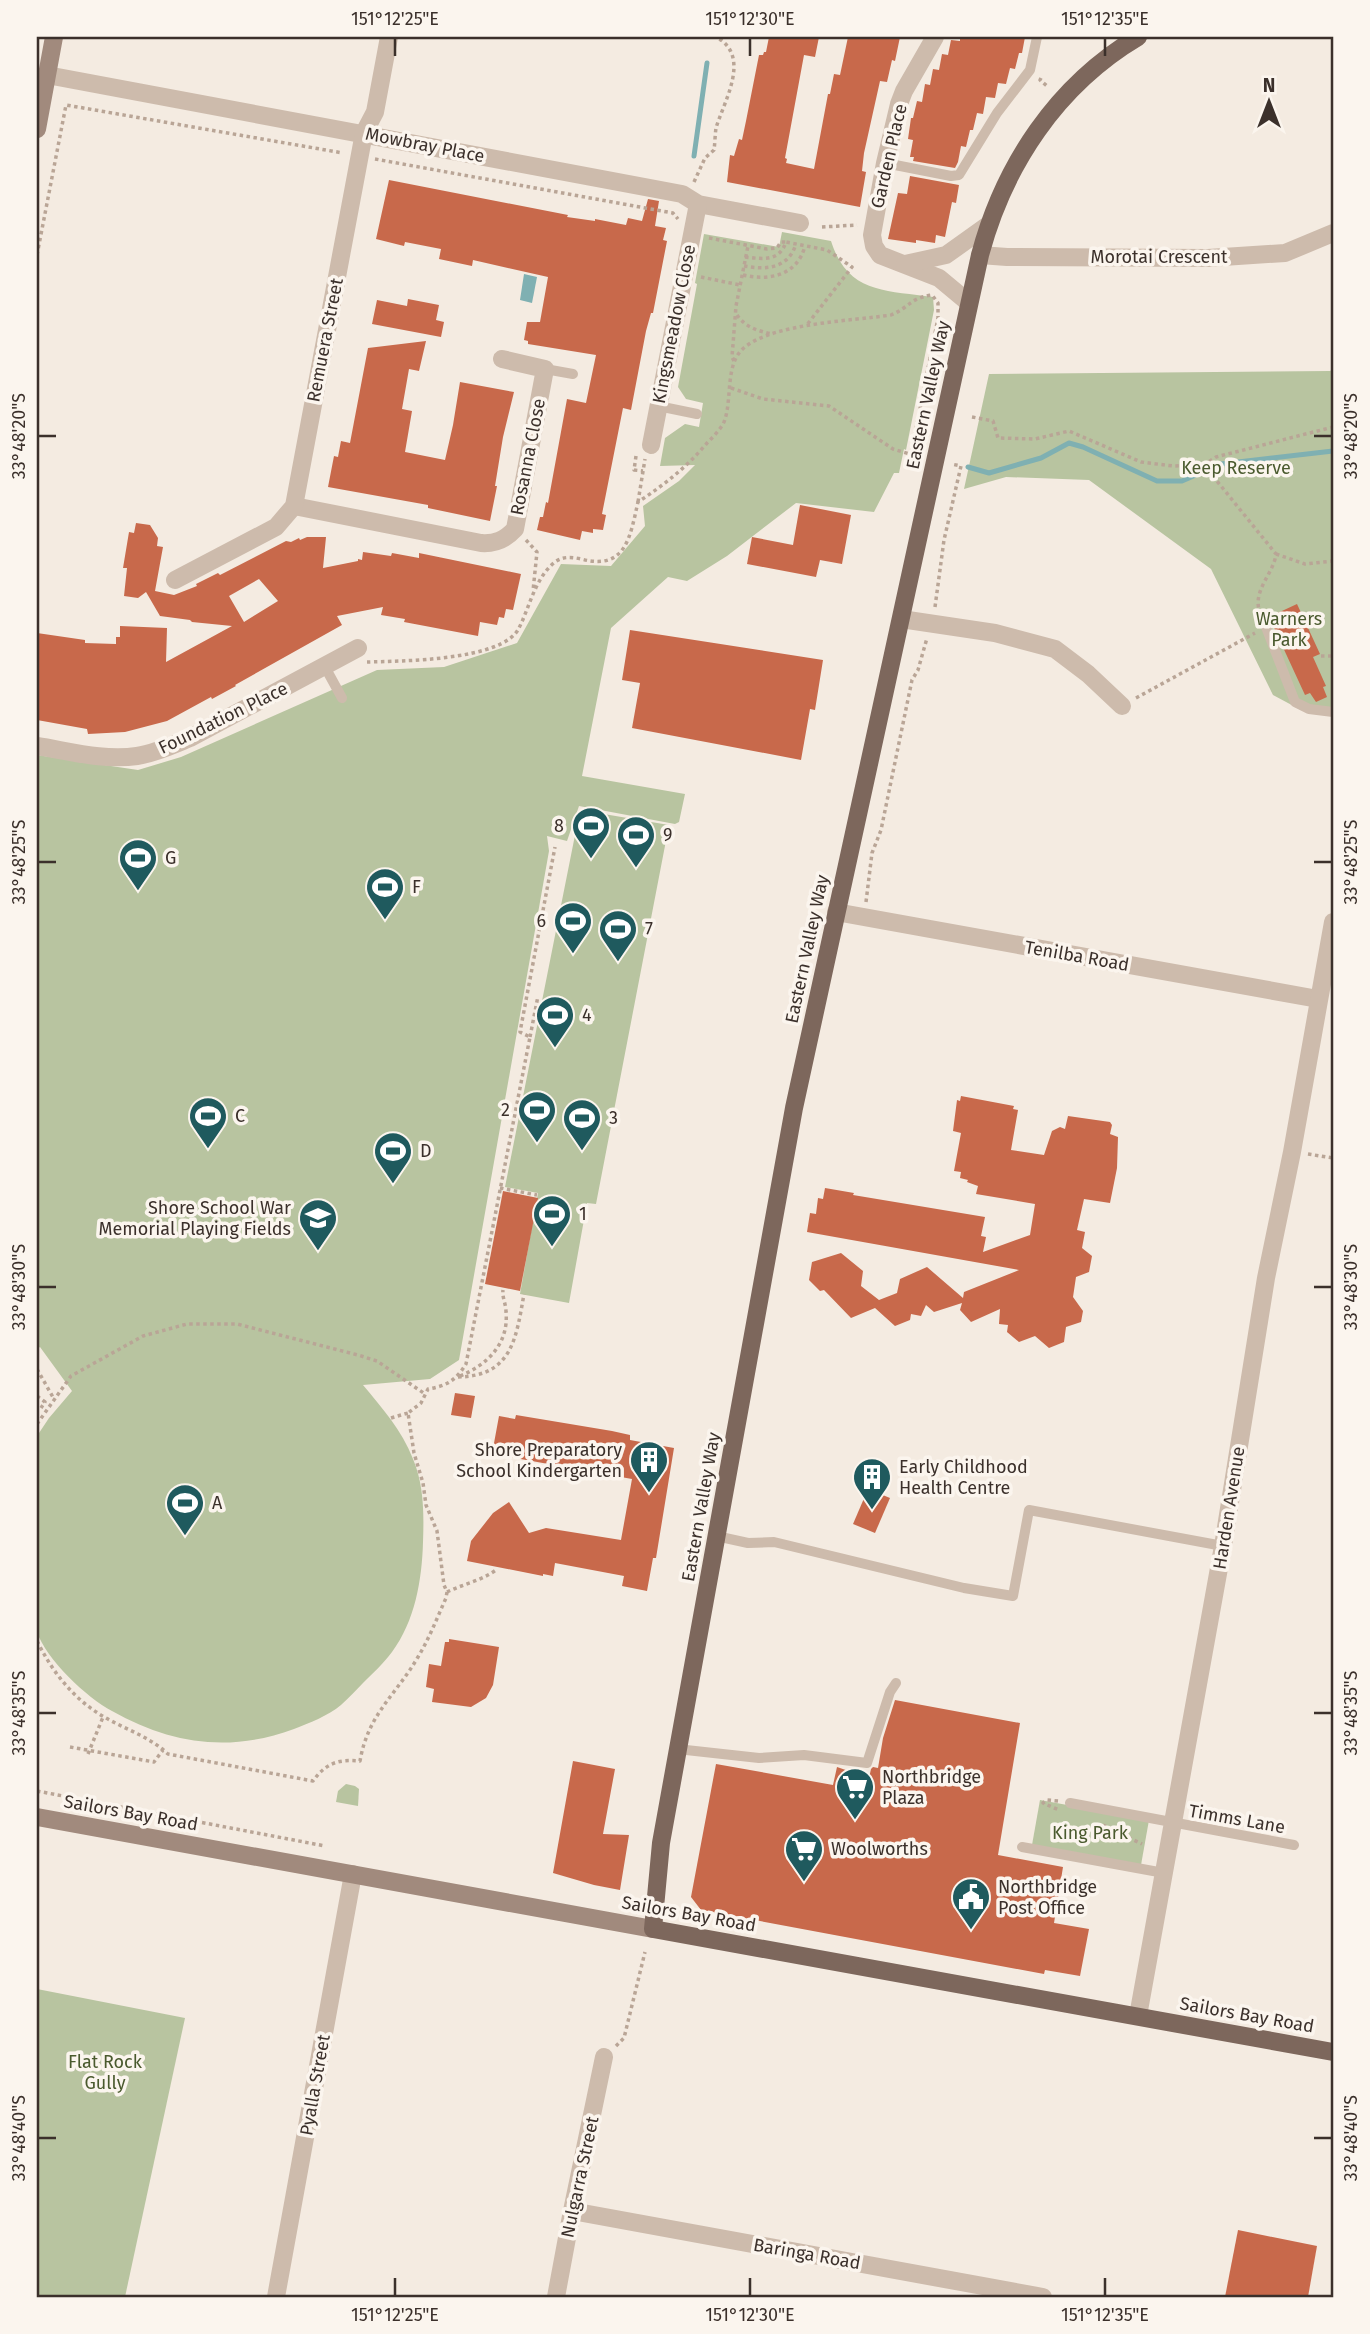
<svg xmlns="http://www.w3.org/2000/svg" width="1370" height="2334" font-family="'Fira Sans',sans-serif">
  <rect width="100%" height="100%" fill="#f4ebe1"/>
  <g fill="#b8c4a0">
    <path d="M782 232 831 241C848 294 885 290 933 297L934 310 906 450 904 449 899 473H894L874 512 796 503 727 556 687 581 668 577 611 628 582 776 685 794 679 822 675 824 579 806 567 841 547 836 549 851 459 1360 430 1379 363 1385C382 1408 402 1430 413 1459 424 1485 424 1514 423 1542 422 1580 415 1621 392 1652 384 1663 373 1673 363 1683 356 1690 349 1698 341 1705 328 1716 309 1723 294 1729 229 1753 171 1744 112 1711 87 1698 46 1659 37 1632 34 1620 37 1597 37 1584 37 1535 37 1486 37 1436L49 1418 72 1391 40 1347 37 1349V755L138 770 181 757 377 670 444 667 517 643 561 564 611 566 645 526 643 506 679 481 695 465 660 466 665 438 685 424 699 427 703 403 686 399 678 387 697 284 695 283 704 234 779 247Z"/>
    <path d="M1333 369V714L1301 710 1273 695 1211 569 1089 480 1006 477 964 489 989 374 1330 371Z"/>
    <path d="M580 810 669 825 596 1204 587 1203 569 1303 520 1294 538 1193 505 1187Z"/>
    <path d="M346 1784 355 1786 359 1789 358 1806 336 1802 338 1791Z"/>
    <path d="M1040 1800 1149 1820 1141 1865 1032 1845Z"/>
    <path d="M37 1989 185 2018 125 2297H37Z"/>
  </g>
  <path fill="#7fb0b2" d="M524 274 537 277 532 303 520 300Z"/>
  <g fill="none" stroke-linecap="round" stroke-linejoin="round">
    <g stroke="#7fb0b2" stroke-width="5">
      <path d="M694 156 707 63"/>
      <path d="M968 467 989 473 1041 458 1069 443 1083 447 1157 481H1182L1221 464 1333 451"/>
    </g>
  </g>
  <g fill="#c8694b" fill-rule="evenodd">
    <path d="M769 37H819L815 57 804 55 785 158 787 159 786 163 814 169 828 94H830L834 74 840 75 848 37H900L895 61 892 60 887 82 880 81 864 153 862 171 866 172 860 207 727 182 730 155 734 156 739 139 742 140 746 121 759 55H763L764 52H766Z"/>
    <path d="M960 37H1025L1022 53H1019L1015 69 1010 68 1006 84 998 83 995 98 986 97 983 114 977 113 973 130H970L966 147 961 146 958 162 955 168 913 161 914 157H910L913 140 908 139 911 118H913L917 101 922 102 925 84 930 85 933 69 939 70 942 54 948 55 951 40 960 41Z"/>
    <path d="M910 176 959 185 956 203 952 202 945 237 936 235 935 243 916 240V243L888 239 898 193 907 194Z"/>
    <path d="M389 180 568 215 567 217 595 221V219L626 225 628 218 642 221 648 199 659 201 655 226 666 228 663 240 667 241 653 313H651L646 331 631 410 623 408 602 514 606 515 603 530 593 529V533L582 531 580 540 537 530 540 517H543L546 502 548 503 567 399 586 403 596 355 528 344V341L524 340 527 322H540L548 277 473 260 472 266 439 259 441 249 405 242 404 246 376 239Z"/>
    <path d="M408 299 439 305 436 320 444 322 441 337 372 324 377 300 407 306Z"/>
    <path d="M426 341 419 371 409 369 402 409 412 411 405 452 445 460 453 425 460 382 514 392 503 437 495 486H497L490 521 428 508V505L328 487 334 456 338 457 341 441 350 443 368 348Z"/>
    <path d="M800 505 851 515 842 564 820 560 816 577 747 564 752 537 793 545Z"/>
    <path d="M136 523 150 525 158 538 157 546 163 547 155 591 174 595 197 586 196 584 218 573 220 575 286 541 291 542 299 538 300 540 307 537H326L323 568 358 561V559L362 560 363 552 391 556 392 553 419 558V553L521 574 513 610 506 609 504 618 499 617 497 625 480 622 478 636 404 622 405 619 381 615 383 607 337 616 342 625 235 685 236 686 212 699 211 697 167 721 125 732 88 734 87 729 37 720V633L85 640V643L116 644V637H120V626L167 628 166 662 232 626 192 622 190 620 160 616 146 592 138 598 124 596 127 568H123L129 532 134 533ZM259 579 278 601 244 622 229 596Z"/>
    <path d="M1297 604 1320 654 1313 657 1326 686 1323 687 1327 697 1316 702 1310 693 1305 695 1269 617Z"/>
    <path d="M630 630 823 660 815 710 810 709 801 760 632 728 640 683 622 680Z"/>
    <path d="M961 1096 1014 1106 1013 1109 1018 1110 1011 1150 1044 1155 1052 1131 1060 1127 1065 1129 1068 1116 1110 1122 1112 1125 1110 1134 1118 1137 1117 1168 1110 1203 1084 1199 1077 1230 1085 1232 1082 1248 1092 1256 1089 1272 1076 1277 1073 1297 1083 1311 1081 1322 1066 1327 1064 1342 1049 1348 1035 1336 1019 1342 1007 1332 1008 1325 999 1324 1000 1309 971 1322 960 1310 962 1303 934 1312 926 1305 921 1316 911 1314 910 1320 895 1326 875 1308 851 1318 824 1290 820 1291 809 1280 812 1262 841 1253 863 1271 861 1286 879 1300 897 1293 900 1279 927 1267 963 1298 964 1292 1019 1270 807 1232 810 1213 816 1214 818 1198 823 1199 825 1188 854 1193 853 1195 985 1217 981 1236 986 1237 983 1252 1030 1235 1035 1204 976 1194 978 1186 967 1182 968 1180 960 1178 961 1172 954 1171 961 1133 953 1131 957 1100 960 1101Z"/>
    <path d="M503 1191 538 1198 520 1291 485 1284Z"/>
    <path d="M455 1393 475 1396 471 1418 451 1415Z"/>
    <path d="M516 1415 612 1431 630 1435V1440L674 1448 656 1558H653L647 1591 622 1586 624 1576 555 1563 553 1576 543 1574V1576L467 1561 471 1541 493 1513 509 1502 529 1533 546 1528 621 1540 632 1479 492 1454 499 1416 515 1419Z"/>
    <path d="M868 1489 890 1498 875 1533 853 1524Z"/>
    <path d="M449 1639 499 1647 493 1685 486 1698 471 1707 432 1702 434 1689 426 1687 429 1664 441 1666 445 1642H449Z"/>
    <path d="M895 1700 1020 1723 998 1855 1063 1867 1054 1923 1089 1929 1080 1976 1045 1970 1044 1974 701 1910 691 1897 716 1764 833 1785 837 1767 869 1778 871 1769 873 1767 878 1768 883 1738Z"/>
    <path d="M573 1761 615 1769 603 1834 629 1835 620 1890 594 1885 553 1873Z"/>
    <path d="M1238 2230 1317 2246 1308 2297H1225Z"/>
  </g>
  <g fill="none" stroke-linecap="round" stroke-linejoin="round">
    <g stroke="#b9a596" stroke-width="3.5" stroke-dasharray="3.5 3.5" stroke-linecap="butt">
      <path d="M1041 78 1040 80 1047 86"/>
      <path d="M375 159 673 213 678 219"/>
      <path d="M694 182 705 158 714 150C715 143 715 135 716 128 724 101 752 56 716 37"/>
      <path d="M822 227 857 225"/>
      <path d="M709 238 767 249 777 248 781 242H786"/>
      <path d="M37 255 66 105 343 153"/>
      <path d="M745 257C763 259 779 262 786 242L827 250 852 267 806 326"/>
      <path d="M744 266C766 270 788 269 796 244"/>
      <path d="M743 275C769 281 797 276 805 246"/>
      <path d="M701 277 740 285"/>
      <path d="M737 315C745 327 758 331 772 334"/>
      <path d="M734 361 732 357 736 306 748 246"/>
      <path d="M731 388 763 399 829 406 893 449 920 457"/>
      <path d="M972 417 993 421 998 438 1035 439 1069 431 1141 462 1173 466 1204 465 1216 457 1333 427"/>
      <path d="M636 456 634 470 643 471"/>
      <path d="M1204 465 1276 554C1274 574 1250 592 1261 615"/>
      <path d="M638 502 645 459"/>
      <path d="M526 540 537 552 533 591"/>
      <path d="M1276 554 1305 564 1333 561"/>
      <path d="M935 607 944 540 961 466 951 464"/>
      <path d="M1321 656H1333"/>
      <path d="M367 662C401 661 503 661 519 628 530 606 535 578 555 562 563 556 572 557 581 559 626 571 630 537 638 502 664 485 687 467 707 443 713 437 720 430 724 422 733 399 724 363 745 347 775 323 852 321 891 315 910 307 910 298 932 295L938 303V318L911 454"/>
      <path d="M1136 698 1255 633"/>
      <path d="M866 902 872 853 881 830 912 680 918 670 927 638"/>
      <path d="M530 1037 538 996"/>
      <path d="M1308 1154 1333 1158"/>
      <path d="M500 1188 537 1195"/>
      <path d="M37 1369 54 1399"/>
      <path d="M460 1376C487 1365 509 1344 506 1312 506 1304 502 1297 503 1290"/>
      <path d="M458 1377C512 1376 516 1339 524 1294"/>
      <path d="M37 1396 45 1402 41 1408"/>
      <path d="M391 1418 408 1413"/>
      <path d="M37 1424 71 1376 143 1336 187 1324H237L358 1355 377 1361 425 1394"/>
      <path d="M447 1592C463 1584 481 1581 496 1570"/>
      <path d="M37 1641C53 1673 74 1700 106 1718 127 1730 150 1737 168 1754L313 1781C326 1763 338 1759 360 1761 368 1714 396 1695 418 1657 429 1639 437 1618 446 1598L447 1592 444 1585 437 1531 426 1505 423 1483 414 1453 408 1413 421 1403 428 1389C447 1386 456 1380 466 1364L530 1037 520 1032 555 847"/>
      <path d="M70 1747 154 1762 163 1750"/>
      <path d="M88 1754 103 1717"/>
      <path d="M37 1791 325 1846"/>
      <path d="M1058 1801 1047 1800 1043 1803 1059 1810"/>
      <path d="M1103 1825 1142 1844"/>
      <path d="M616 2046 624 2038 645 1952"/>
    </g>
    <g stroke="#cdbbac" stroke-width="10">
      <path d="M885 163 951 176 959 175 997 113 1030 70 1037 37"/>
      <path d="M545 369 573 374"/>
      <path d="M658 406 697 414"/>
      <path d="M1266 627 1295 702 1309 709 1333 712"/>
      <path d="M325 667 342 698"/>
      <path d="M716 1536 748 1543 774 1542 964 1588 1013 1596 1029 1510 1223 1546"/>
      <path d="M677 1749 759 1758 804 1755 867 1763 890 1692 896 1683"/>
      <path d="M1070 1803 1294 1845"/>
      <path d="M1022 1847 1164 1873"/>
    </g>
    <g stroke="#cdbbac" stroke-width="18">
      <path d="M935 37 904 91 899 104 885 163 872 235 874 246 880 255 939 278 969 303"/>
      <path d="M47 75 682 194 698 204 800 223"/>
      <path d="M980 255 1007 257 1208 258 1285 253 1333 233"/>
      <path d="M905 264 946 255 988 225"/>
      <path d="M651 445 698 204"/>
      <path d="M294 506 481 543C495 544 505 540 515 529L545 369 502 359"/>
      <path d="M175 580 276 527 294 506 364 133 375 112 389 37"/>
      <path d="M901 619 995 633 1055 649 1088 674 1122 706"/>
      <path d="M37 746C69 751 104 761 137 756 156 753 173 745 190 738L358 648"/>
      <path d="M836 912 1318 999"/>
      <path d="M1138 2016 1223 1546 1266 1278 1292 1152 1333 922"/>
      <path d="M572 2211 1043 2297"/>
      <path d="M276 2297 353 1874"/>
      <path d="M556 2297 572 2211 604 2057"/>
    </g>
    <g stroke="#a18a7d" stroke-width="18">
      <path d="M37 129 54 37"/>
      <path d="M37 1817 653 1929"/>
    </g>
    <path stroke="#7d675c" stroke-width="18" d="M1138 37C1057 85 1004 165 980 255L794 1108 661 1843 653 1929 1333 2052"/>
  </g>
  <path fill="none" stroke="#3b302b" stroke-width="2.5" d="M395 38V56M750 38V56M1105 38V56M38 436H56M1314 436H1332M38 862H56M1314 862H1332M38 1287H56M1314 1287H1332M38 1713H56M1314 1713H1332M38 2138H56M1314 2138H1332M395 2278V2296M750 2278V2296M1105 2278V2296"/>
  <defs>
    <symbol id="stadium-pin" viewBox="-11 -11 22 30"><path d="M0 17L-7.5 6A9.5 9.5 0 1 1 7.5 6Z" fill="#1f5a5e" stroke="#fbf5ee"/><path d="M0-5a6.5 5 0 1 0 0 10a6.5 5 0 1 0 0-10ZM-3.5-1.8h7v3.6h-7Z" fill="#fff"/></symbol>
    <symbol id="school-pin" viewBox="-11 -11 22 30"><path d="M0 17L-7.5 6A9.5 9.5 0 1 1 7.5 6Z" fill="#1f5a5e" stroke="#fbf5ee"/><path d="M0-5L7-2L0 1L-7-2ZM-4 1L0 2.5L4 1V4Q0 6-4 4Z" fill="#fff"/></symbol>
    <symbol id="building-pin" viewBox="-11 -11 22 30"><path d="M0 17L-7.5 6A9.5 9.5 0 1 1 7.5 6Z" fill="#1f5a5e" stroke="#fbf5ee"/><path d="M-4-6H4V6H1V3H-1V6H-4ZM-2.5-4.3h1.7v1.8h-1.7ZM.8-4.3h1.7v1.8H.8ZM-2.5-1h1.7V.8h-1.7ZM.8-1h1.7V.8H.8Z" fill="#fff"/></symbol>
    <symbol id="supermarket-pin" viewBox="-11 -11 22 30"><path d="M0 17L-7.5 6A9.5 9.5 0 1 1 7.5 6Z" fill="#1f5a5e" stroke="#fbf5ee"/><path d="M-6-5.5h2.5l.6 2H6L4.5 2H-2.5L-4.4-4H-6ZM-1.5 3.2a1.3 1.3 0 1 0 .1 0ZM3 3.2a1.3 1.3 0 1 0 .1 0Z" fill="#fff"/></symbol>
    <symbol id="civic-pin" viewBox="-11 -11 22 30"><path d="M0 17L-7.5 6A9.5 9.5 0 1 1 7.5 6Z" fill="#1f5a5e" stroke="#fbf5ee"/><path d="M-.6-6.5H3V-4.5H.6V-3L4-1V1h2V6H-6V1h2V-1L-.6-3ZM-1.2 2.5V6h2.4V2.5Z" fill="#fff"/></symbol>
  </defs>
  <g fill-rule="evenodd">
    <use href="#stadium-pin" x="569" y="804" width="44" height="60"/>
    <use href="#stadium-pin" x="614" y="813" width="44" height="60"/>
    <use href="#stadium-pin" x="116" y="836" width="44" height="60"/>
    <use href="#stadium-pin" x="363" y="865" width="44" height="60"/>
    <use href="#stadium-pin" x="551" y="899" width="44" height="60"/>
    <use href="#stadium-pin" x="596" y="907" width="44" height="60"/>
    <use href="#stadium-pin" x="533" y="993" width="44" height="60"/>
    <use href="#stadium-pin" x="515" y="1088" width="44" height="60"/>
    <use href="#stadium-pin" x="186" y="1094" width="44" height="60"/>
    <use href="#stadium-pin" x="560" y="1096" width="44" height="60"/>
    <use href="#stadium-pin" x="371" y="1129" width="44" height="60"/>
    <use href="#stadium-pin" x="530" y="1192" width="44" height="60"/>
    <use href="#school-pin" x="296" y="1196" width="44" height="60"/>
    <use href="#building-pin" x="627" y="1438" width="44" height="60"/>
    <use href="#building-pin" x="850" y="1455" width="44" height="60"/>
    <use href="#stadium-pin" x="163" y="1481" width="44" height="60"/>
    <use href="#supermarket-pin" x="833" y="1765" width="44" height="60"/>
    <use href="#supermarket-pin" x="782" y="1827" width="44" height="60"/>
    <use href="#civic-pin" x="949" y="1875" width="44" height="60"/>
  </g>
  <g text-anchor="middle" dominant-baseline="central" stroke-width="7" stroke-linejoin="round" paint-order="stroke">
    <g font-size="18" fill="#3b302b" stroke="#fbf5ee">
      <text transform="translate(425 145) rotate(11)">Mowbray Place</text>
      <text transform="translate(889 156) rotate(-77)">Garden Place</text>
      <text x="1159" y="257">Morotai Crescent</text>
      <text transform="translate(674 324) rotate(-79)">Kingsmeadow Close</text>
      <text transform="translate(325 340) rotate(-79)">Remuera Street</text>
      <text transform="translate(928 395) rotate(-78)">Eastern Valley Way</text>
      <text transform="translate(528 457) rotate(-79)">Rosanna Close</text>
      <text transform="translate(223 718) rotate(-26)">Foundation Place</text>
      <text transform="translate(807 949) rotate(-78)">Eastern Valley Way</text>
      <text transform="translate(1077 956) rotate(10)">Tenilba Road</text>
      <text transform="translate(701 1507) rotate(-80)">Eastern Valley Way</text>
      <text transform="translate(1229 1508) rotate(-81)">Harden Avenue</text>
      <text transform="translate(131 1813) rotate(10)">Sailors Bay Road</text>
      <text transform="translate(1237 1819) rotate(10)">Timms Lane</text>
      <text transform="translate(689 1914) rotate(10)">Sailors Bay Road</text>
      <text transform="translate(1247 2015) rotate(10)">Sailors Bay Road</text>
      <text transform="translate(315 2085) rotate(-80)">Pyalla Street</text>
      <text transform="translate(580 2177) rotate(-78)">Nulgarra Street</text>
      <text transform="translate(807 2254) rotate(10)">Baringa Road</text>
    </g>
    <g font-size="18" fill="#4a5a2e" stroke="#fbf5ee">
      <text x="1236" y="468">Keep Reserve</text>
      <text x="1289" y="619">Warners<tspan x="1289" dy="21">Park</tspan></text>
      <text x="1090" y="1833">King Park</text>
      <text x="105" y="2062">Flat Rock<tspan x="105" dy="21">Gully</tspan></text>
    </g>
    <g font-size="18" fill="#3b302b" stroke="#fbf5ee" text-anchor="start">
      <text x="564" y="826" text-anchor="end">8</text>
      <text x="663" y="835">9</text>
      <text x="165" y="858">G</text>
      <text x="412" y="887">F</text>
      <text x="546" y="921" text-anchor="end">6</text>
      <text x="645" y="929">7</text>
      <text x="582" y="1015">4</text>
      <text x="510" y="1110" text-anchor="end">2</text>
      <text x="235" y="1116">C</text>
      <text x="609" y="1118">3</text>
      <text x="420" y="1151">D</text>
      <text x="291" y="1208" text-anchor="end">Shore School War<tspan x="291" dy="21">Memorial Playing Fields</tspan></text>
      <text x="579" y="1214">1</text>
      <text x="622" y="1450" text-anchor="end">Shore Preparatory<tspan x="622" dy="21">School Kindergarten</tspan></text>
      <text x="899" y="1467">Early Childhood<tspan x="899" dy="21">Health Centre</tspan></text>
      <text x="212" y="1503">A</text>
      <text x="882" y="1777">Northbridge<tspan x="882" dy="21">Plaza</tspan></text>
      <text x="831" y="1849">Woolworths</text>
      <text x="998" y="1887">Northbridge<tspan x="998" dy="21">Post Office</tspan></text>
    </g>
  </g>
  <rect width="1370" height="2334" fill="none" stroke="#fbf5ee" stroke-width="77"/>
  <g transform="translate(1269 102)" stroke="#fbf5ee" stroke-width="5" paint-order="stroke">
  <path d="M0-5L12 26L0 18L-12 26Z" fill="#3b302b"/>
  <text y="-10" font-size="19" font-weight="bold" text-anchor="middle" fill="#3b302b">N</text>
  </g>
  <rect x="38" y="38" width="1294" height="2258" fill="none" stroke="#3b302b" stroke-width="2.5"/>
  <g font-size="18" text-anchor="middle" fill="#3b302b">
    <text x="395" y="25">151°12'25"E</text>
    <text x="750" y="25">151°12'30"E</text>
    <text x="1105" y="25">151°12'35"E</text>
    <text transform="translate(19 436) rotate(-90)" y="6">33°48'20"S</text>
    <text transform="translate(1351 436) rotate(-90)" y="6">33°48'20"S</text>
    <text transform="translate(19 862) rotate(-90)" y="6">33°48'25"S</text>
    <text transform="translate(1351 862) rotate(-90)" y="6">33°48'25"S</text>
    <text transform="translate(19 1287) rotate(-90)" y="6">33°48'30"S</text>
    <text transform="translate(1351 1287) rotate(-90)" y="6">33°48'30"S</text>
    <text transform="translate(19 1713) rotate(-90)" y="6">33°48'35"S</text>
    <text transform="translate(1351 1713) rotate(-90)" y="6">33°48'35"S</text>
    <text transform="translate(19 2138) rotate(-90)" y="6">33°48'40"S</text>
    <text transform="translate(1351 2138) rotate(-90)" y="6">33°48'40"S</text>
    <text x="395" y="2321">151°12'25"E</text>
    <text x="750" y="2321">151°12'30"E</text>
    <text x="1105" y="2321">151°12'35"E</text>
  </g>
</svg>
